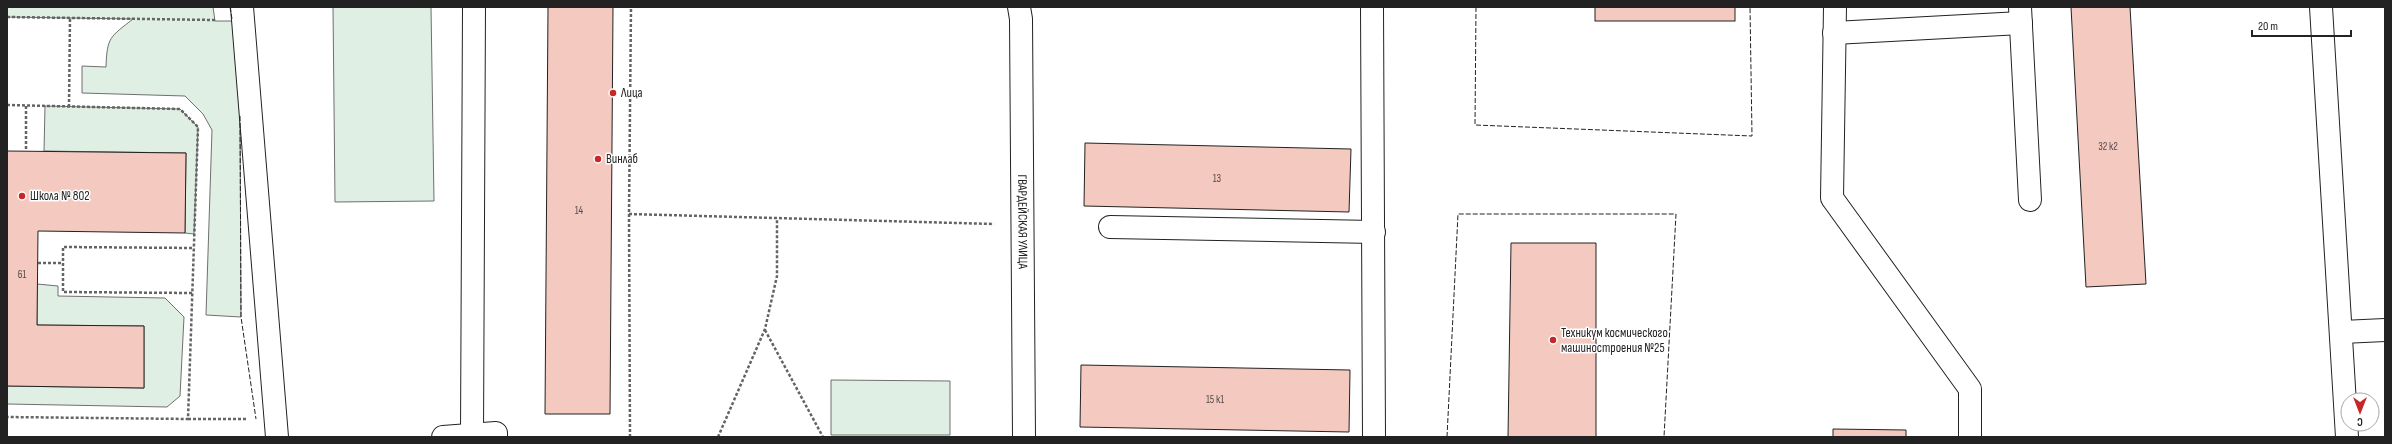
<svg xmlns="http://www.w3.org/2000/svg" width="2392" height="444" font-family="'Sofia Sans Condensed',sans-serif">
  <rect width="100%" height="100%" fill="#fff"/>
  <g fill="#e0efe3" stroke="#6f6f6f">
    <path d="M7 7H213L215 21H243L240 113 241 317 206 315 212 130 203 114 185 96 82 93V66L106 67C107 37 110 37 133 19L7 17Z"/>
    <path d="M333 7H431L434 201 335 202Z"/>
    <path d="M45 106 180 109 198 127 194 234 185 233 186 153 44 151Z"/>
    <path d="M37 284 58 286V296L165 298 184 317 180 396 167 407 7 404V386L144 388V326L37 325Z"/>
    <path d="M831 380 950 381V435H831Z"/>
  </g>
  <g fill="#f3c9c0" stroke="#222">
    <path d="M548 7H613L610 414H545Z"/>
    <rect x="1595" y="7" width="140" height="14"/>
    <path d="M2071 7H2130L2146 284 2086 287Z"/>
    <path d="M1085 143 1351 149 1349 212 1084 206Z"/>
    <path d="M7 151 186 153 185 233 38 231 37 325 144 326V388L7 386Z"/>
    <path d="M1511 243H1596V437H1508Z"/>
    <path d="M1081 365 1350 370 1349 432 1080 427Z"/>
    <path d="M1833 429 1906 430V437H1833Z"/>
  </g>
  <g fill="none" stroke-linecap="round" stroke-linejoin="round">
    <defs>
      <g id="minor">
        <path d="M242 7 277 437"/>
        <path id="s1" d="M1019 7 1021 19 1024 437"/>
        <path d="M1372 7 1374 437"/>
        <path d="M1835 7 1832 198 1970 389V437"/>
        <path d="M2020 7 2030 200"/>
        <path d="M2321 7 2347 437"/>
        <path d="M1834 33 2021 23"/>
        <path d="M1110 227 1374 232"/>
        <path d="M2342 332 2385 330"/>
        <path d="M472 434 474 7"/>
        <path d="M443 437 496 433V437"/>
      </g>
    </defs>
    <use href="#minor" stroke="#222" stroke-width="24"/>
    <g stroke="#646464" stroke-width="2.5" stroke-dasharray="3 2" stroke-linecap="butt">
      <path d="M7 17 215 20"/>
      <path d="M7 105 180 109 198 127 188 419 7 417"/>
      <path d="M26 106V151"/>
      <path d="M69 107 70 18"/>
      <path d="M629 214 994 224"/>
      <path d="M38 263H63"/>
      <path d="M192 293 63 292V247L194 248"/>
      <path d="M765 330 823 437"/>
      <path d="M188 419H248"/>
      <path d="M630 437 629 214 631 7"/>
      <path d="M718 437 765 329 777 276V219"/>
    </g>
    <use href="#minor" stroke="#fff" stroke-width="22"/>
    <g stroke="#222" stroke-width="1" stroke-dasharray="5 2" stroke-linecap="butt">
      <path d="M230 7 232 19"/>
      <path d="M1476 7 1475 125 1752 136 1750 7"/>
      <path d="M240 116 241 317 256 419"/>
      <path d="M1447 437 1458 214H1676L1664 437"/>
    </g>
  </g>
  <g fill="#c62828" stroke="#fff" stroke-width="1.5">
    <circle cx="613" cy="93" r="4"/>
    <circle cx="598" cy="159" r="4"/>
    <circle cx="22" cy="196" r="4"/>
    <circle cx="1553" cy="340" r="4"/>
  </g>
  <g text-anchor="middle" dominant-baseline="central" stroke-width="3" stroke-linejoin="round" paint-order="stroke">
    <g font-size="11" fill="#564c4a">
      <text x="2108" y="146">32 к2</text>
      <text x="1217" y="178">13</text>
      <text x="579" y="210">14</text>
      <text x="22" y="274">61</text>
      <text x="1215" y="399">15 к1</text>
    </g>
    <g font-size="13" fill="#222" stroke="#fff" text-anchor="start">
      <text x="621" y="93">Лица</text>
      <text x="606" y="159">Винлаб</text>
      <text x="30" y="196">Школа № 802</text>
      <text x="1561" y="333">Техникум космического<tspan x="1561" dy="15">машиностроения №25</tspan></text>
    </g>
    <g font-size="13" fill="#222" stroke="#fff">
      <text stroke="none"><textPath href="#s1" startOffset="215">ГВАРДЕЙСКАЯ УЛИЦА</textPath></text>
    </g>
  </g>
  <rect width="2392" height="444" fill="none" stroke="#222222" stroke-width="16"/>
  <g transform="translate(2360 412) rotate(180)"><circle r="19" fill="#ffffff" stroke="#a7a7a7"/>
  <path d="M0-3L7 15L0 10L-7 15Z" fill="#c62828"/>
  <text y="-6" font-size="11" font-weight="bold" text-anchor="middle" fill="#222222">С</text>
  </g>
  <path d="M2252 30v6h99v-6" fill="none" stroke="#222222" stroke-width="2"/>
  <text x="2258" y="30" font-size="12" fill="#222222" stroke="#ffffff" stroke-width="3" paint-order="stroke">20 m</text>
</svg>
